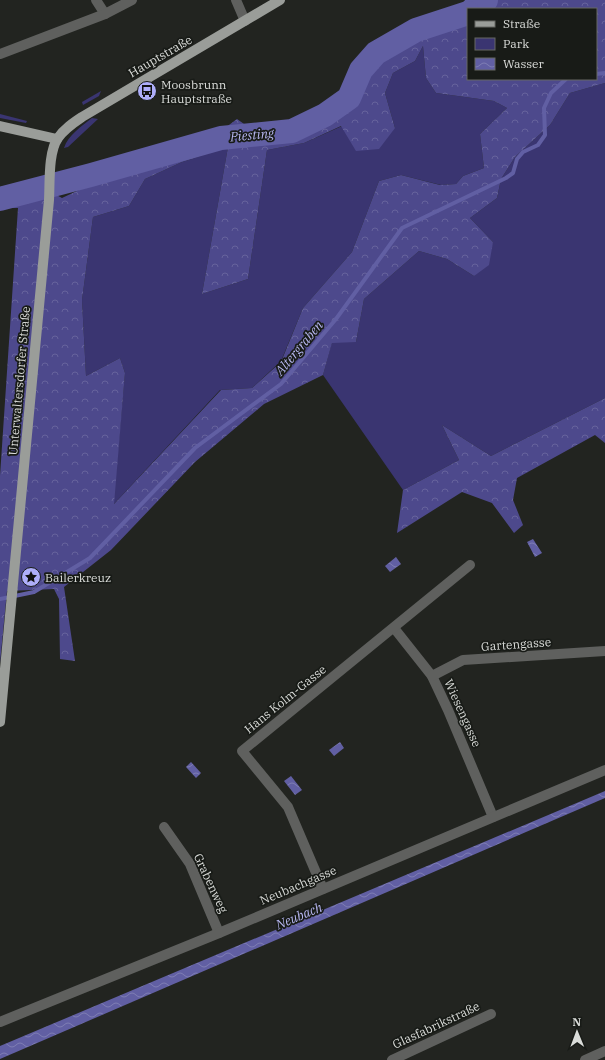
<svg xmlns="http://www.w3.org/2000/svg" width="605" height="1060" font-family="'IBM Plex Serif',serif">
  <defs>
    <pattern id="forest-crowns" width="20" height="18" patternUnits="userSpaceOnUse"><rect width="20" height="18" fill="#4d498c"/><path d="M2 6a3 3 0 1 1 6 0M12 15a3 3 0 1 1 6 0" fill="none" stroke="#66639c"/></pattern>
    <pattern id="water-waves" width="16" height="10" patternUnits="userSpaceOnUse"><rect width="16" height="10" fill="#615fa3"/><path d="M0 5q4-4 8 0t8 0" fill="none" stroke="#7e7db3"/></pattern>
  </defs>
  <rect width="100%" height="100%" fill="#222420"/>
  <g fill="#3a3571">
    <path d="M423 46 426 78 436 93 494 101 507 108 480 134 484 168 463 176 456 184 441 185 401 175 379 181 352 252 303 308 281 361 252 388 220 390 113 505 125 373 120 358 86 376 82 300 93 217 129 206 145 179 182 162 228 147 202 294 248 279 267 150 304 143 342 126 395 128 385 93 393 73 415 61Z"/>
    <path d="M605 83V398L491 456 442 425 459 460 403 490 323 375 332 342H356L364 299 419 251 447 259 474 276 493 242 470 218 497 198 501 179 515 157 550 125 570 93Z"/>
    <path d="M101 91 99 96 83 105 82 102Z"/>
    <path d="M0 114 27 121 26 123 0 118Z"/>
    <path d="M92 118 98 119 68 147 64 148C68 135 82 126 92 118Z"/>
  </g>
  <g fill="url(#forest-crowns)" fill-rule="evenodd">
    <path d="M492 0H605V83L570 93 550 125 515 157 501 179 497 198 470 218 493 242 489 265 474 276 447 259 419 251 364 299 356 342 332 343 323 375 264 404 195 462 111 550 64 587 75 661 60 659 59 599 54 589 7 591 0 663V476L18 208H0V187L29 180 62 198 153 155 206 142 237 119 261 136 291 129 303 117 340 94 351 73 414 34 462 23 468 18V79H596V9H480ZM423 46 426 78 436 93 494 101 507 108 480 134 484 168 463 176 456 184 440 185 401 175 379 181 352 252 303 308 281 362 252 388 221 390 114 504 125 373 120 358 86 376 82 300 93 217 129 206 145 179 182 162 228 147 202 294 248 279 267 150 304 143 341 126 356 151 379 149 395 128 385 93 393 73 415 61Z"/>
    <path d="M605 398V443L595 435 517 478 513 500 523 525 514 533 492 503 462 492 397 533 403 490 459 460 442 425 491 456Z"/>
  </g>
  <g fill="url(#water-waves)">
    <path d="M533 539 542 553 535 557 527 542Z"/>
    <path d="M396 557 401 564 390 572 385 566Z"/>
    <path d="M340 742 344 748 334 756 329 750Z"/>
    <path d="M191 762 201 773 196 778 186 767Z"/>
    <path d="M291 776 302 790 295 795 284 781Z"/>
    <path d="M605 791V798L0 1059V1046Z"/>
  </g>
  <g fill="none" stroke-linecap="round" stroke-linejoin="round">
    <g stroke="#615fa3" stroke-width="4">
      <path d="M596 74 605 73"/>
      <path d="M0 599 34 592 90 558 195 448 281 384 336 319 402 228 506 178 513 173 517 159 523 152 538 145 545 135 544 108 551 93 566 79"/>
    </g>
    <g stroke="#615fa3" stroke-width="24">
      <path d="M473 9 486 0"/>
      <path d="M0 199 91 175 221 138 292 131 325 115 349 98 361 70 376 53 416 30 468 13"/>
    </g>
    <g stroke="#5f605e" stroke-width="10">
      <path d="M96 0 105 14"/>
      <path d="M236 0 245 21"/>
      <path d="M0 54 105 14 132 0"/>
      <path d="M394 628 432 676 448 710 493 817"/>
      <path d="M432 676 463 660 605 651"/>
      <path d="M164 827 190 864 219 933"/>
      <path d="M323 889 288 807 242 751 470 565"/>
      <path d="M0 1022 219 933 605 770"/>
      <path d="M392 1060 491 1014"/>
      <path d="M585 1060 605 1051"/>
    </g>
    <g stroke="#9a9d99" stroke-width="10">
      <path d="M0 126 57 139"/>
      <path d="M0 722 49 200C50 183 48 152 58 138 64 129 73 123 82 117L280 0"/>
    </g>
  </g>
  <defs>
    <symbol id="bus-disc" viewBox="-11 -11 22 22"><circle r="9.5" fill="#aeaefa" stroke="#181b17"/><path d="M-5-6H5V4H4V6H2V4H-2V6H-4V4H-5ZM-3.5-4V0h7V-4ZM-3.5 1.2v1.5H-2V1.2ZM2 1.2v1.5H3.5V1.2Z" fill="#111"/></symbol>
    <symbol id="sight-disc" viewBox="-11 -11 22 22"><circle r="9.5" fill="#aeaefa" stroke="#181b17"/><path d="M0-6L1.8-2.2L6-1.7L2.9 1.2L3.7 5.4L0 3.3L-3.7 5.4L-2.9 1.2L-6-1.7L-1.8-2.2Z" fill="#111"/></symbol>
  </defs>
  <g fill-rule="evenodd">
    <use href="#bus-disc" x="136" y="80" width="22" height="22"/>
    <use href="#sight-disc" x="20" y="566" width="22" height="22"/>
  </g>
  <g text-anchor="middle" dominant-baseline="central" stroke-width="3.5" stroke-linejoin="round" paint-order="stroke">
    <g font-size="12" fill="#dadcd9" stroke="#181b17">
      <text transform="translate(160 56) rotate(-30)">Hauptstraße</text>
      <text transform="translate(19 381) rotate(-85)">Unterwaltersdorfer Straße</text>
      <text transform="translate(516 644) rotate(-4)">Gartengasse</text>
      <text transform="translate(285 699) rotate(-39)">Hans Kolm-Gasse</text>
      <text transform="translate(463 713) rotate(66)">Wiesengasse</text>
      <text transform="translate(211 883) rotate(65)">Grabenweg</text>
      <text transform="translate(298 885) rotate(-23)">Neubachgasse</text>
      <text transform="translate(436 1025) rotate(-25)">Glasfabrikstraße</text>
    </g>
    <g font-size="12" fill="#dadcd9" stroke="#181b17" text-anchor="start">
      <text x="161" y="84">Moosbrunn<tspan x="161" dy="14">Hauptstraße</tspan></text>
      <text x="45" y="577">Bailerkreuz</text>
    </g>
    <g font-size="13" font-style="italic" fill="#b7b7f1" stroke="#181b17">
      <text transform="translate(252 135) rotate(-5)">Piesting</text>
      <text transform="translate(299 348) rotate(-50)">Altergraben</text>
      <text transform="translate(299 916) rotate(-23)">Neubach</text>
    </g>
  </g>
  <rect x="467" y="8" width="130" height="72" fill="#181b17" stroke="#666865"/>
  <rect x="475" y="21" width="20" height="6" fill="#9a9d99" stroke="#666865"/>
  <text x="503" y="28" font-size="12" fill="#dadcd9">Straße</text>
  <rect x="475" y="38" width="20" height="12" fill="#3a3571" stroke="#666865"/>
  <text x="503" y="48" font-size="12" fill="#dadcd9">Park</text>
  <rect x="475" y="58" width="20" height="12" fill="url(#water-waves)" stroke="#666865"/>
  <text x="503" y="68" font-size="12" fill="#dadcd9">Wasser</text>
  <g transform="translate(577 1032) rotate(359)" stroke="#181b17" stroke-width="3" paint-order="stroke">
  <path d="M0-3L7 15L0 10L-7 15Z" fill="#dadcd9"/>
  <text y="-6" font-size="11" font-weight="bold" text-anchor="middle" fill="#dadcd9">N</text>
  </g>
</svg>
